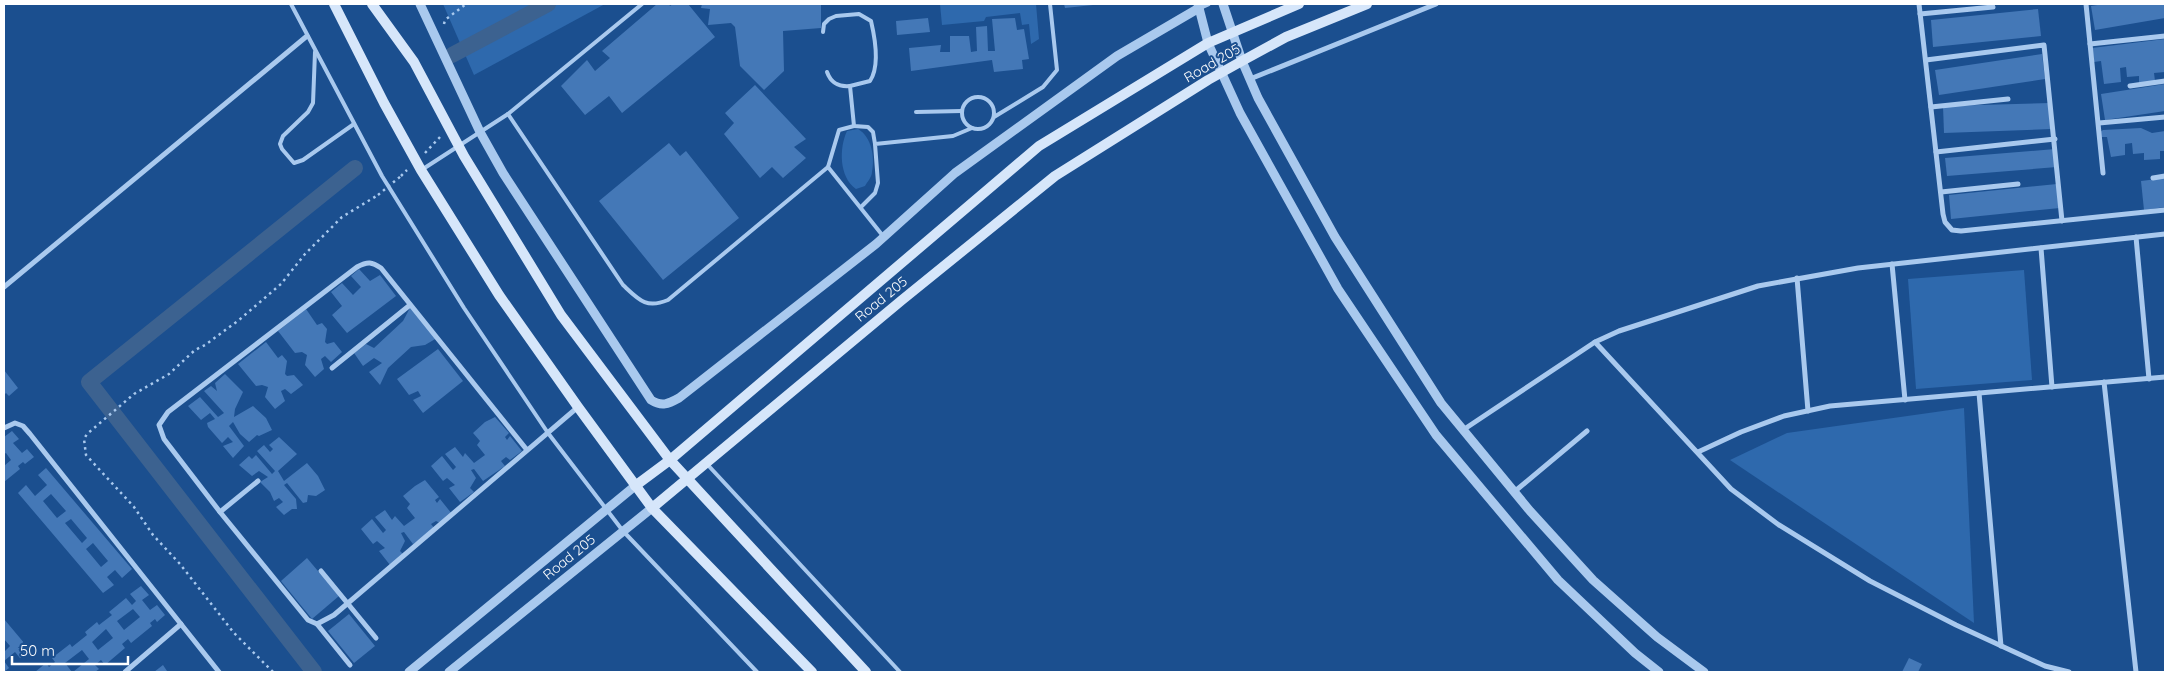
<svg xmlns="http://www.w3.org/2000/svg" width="2169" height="676" font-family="Quicksand,sans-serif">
  <rect width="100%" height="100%" fill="#1b4f8f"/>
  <g fill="#2e69ad">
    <path d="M443 4H605L474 75Z"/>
    <path d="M940 4H1036L1039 39 1031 44 1029 24 1022 25 1020 13 986 17 984 21 942 25Z"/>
    <path d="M858 129C872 137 875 158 872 172 872 177 867 182 865 186L856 189C839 177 839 148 847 131Z"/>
    <path d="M2024 270 2032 380 1916 389 1908 279Z"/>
    <path d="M1964 408 1974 623 1730 460 1787 433Z"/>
  </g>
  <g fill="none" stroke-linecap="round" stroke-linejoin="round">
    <g stroke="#3c6290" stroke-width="16">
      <path d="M452 55 548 4"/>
      <path d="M314 672 89 382 355 168"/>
    </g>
  </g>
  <g fill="#4478b7" fill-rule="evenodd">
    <path d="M657 4H669L670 6 673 4H688L715 37 622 113 609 96 585 115 561 86 587 60 595 71 610 58 602 51Z"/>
    <path d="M702 4H821V28L783 31 784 71 764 90 740 66 735 27 731 23 708 25 710 9 701 8Z"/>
    <path d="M1064 4H1093V5L1065 8Z"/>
    <path d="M2104 4H2165V18L2095 30 2091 6Z"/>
    <path d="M2038 9 2041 36 1933 47 1931 20Z"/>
    <path d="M928 18 930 32 897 35 896 21Z"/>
    <path d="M1015 18 1017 30 1024 29 1029 59 1022 60 1023 69 994 72 992 60 911 71 909 48 941 45 940 52H950V36H969L971 52 977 51 976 27 987 26 988 51H995L992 19Z"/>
    <path d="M2165 39V72L2154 73 2155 81 2139 83V76L2127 77 2126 67 2120 68 2121 82 2104 84 2101 61 2094 62 2092 48Z"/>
    <path d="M2042 54 2045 79 1939 95 1935 70Z"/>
    <path d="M2165 84V111L2105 120 2101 94Z"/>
    <path d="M755 85 806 139 794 147 806 158 783 178 772 167 760 178 724 134 734 123 725 113Z"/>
    <path d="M2050 103 2051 129 1944 133 1943 106Z"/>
    <path d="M2141 128 2152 133 2165 131V151H2160V159L2144 160V153L2133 154 2132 143 2125 144V155L2111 157 2107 137H2100V132L2103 130Z"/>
    <path d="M669 143 680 156 686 151 739 218 663 280 599 201Z"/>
    <path d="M2055 149 2057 167 1947 176 1945 158Z"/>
    <path d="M2165 178V207L2144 210 2141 181Z"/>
    <path d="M2057 184 2060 208 1951 219 1949 195Z"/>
    <path d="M359 269 370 281 380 275 396 296 347 333 332 315 342 306 331 292 342 283 353 295 361 287 351 276Z"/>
    <path d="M411 306 437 338 425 345 411 347 388 368 380 385 369 372 382 363 374 358 363 366 354 353 366 344 374 348 403 321Z"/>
    <path d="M306 309 317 325 322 323 327 329 325 342 327 344 334 342 342 352 331 362 325 356 321 359 324 369 315 377 305 365 307 355 302 352 295 353 278 331Z"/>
    <path d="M266 342 278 358 282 355 287 361 285 374 287 376 294 375 303 385 291 394 285 389 281 391 285 401 275 409 265 397 268 387 262 385 256 386 238 364Z"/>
    <path d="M438 349 463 381 423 413 413 400 421 396 418 391 409 395 397 379Z"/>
    <path d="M4 370 18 388 9 396 6 393 4 395Z"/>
    <path d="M225 374 243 392 235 409 234 417 253 406 266 418 272 430 259 436 257 435 249 442 240 434 233 422 229 426 244 446 233 458 223 446 233 442 228 437 222 443 208 427 207 423 215 419 210 413 201 420 188 406 200 397 218 417 224 413 204 391 211 386 217 391 215 383Z"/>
    <path d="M495 417 509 433 505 437 507 440 510 436 522 451 510 460 506 457 501 461 505 466 483 481 474 469 471 470 476 478 470 488 474 492 460 502 449 488 455 485 447 478 443 481 431 466 442 456 453 470 456 467 445 454 455 447 463 457 465 453 474 463 485 455 477 445 480 441 473 433 485 422Z"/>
    <path d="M12 431 19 439 13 443 22 453 27 449 34 457 25 464 23 462 18 466 20 469 4 482V466L11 460 6 453 4 454V437Z"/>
    <path d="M279 437 297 454 278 471 284 481 307 463 318 476 325 490 316 496 308 495 307 502 303 503 287 483 284 485 296 499 297 509H292L284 515 276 507 283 502 279 498 274 501 270 492 260 482 268 477 259 471 252 476 239 465 249 456 252 459 256 455 272 474 275 471 257 451 264 445 270 452 273 449 269 445Z"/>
    <path d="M46 468 132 569 122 578 115 570 107 577 114 585 103 593 18 493 26 485 35 496 47 485 38 475ZM51 494 66 511 57 518 43 501ZM71 519 87 538 82 543 65 523ZM93 543 108 561 101 567 86 549Z"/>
    <path d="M425 480 439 497 435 500 437 503 440 499 452 514 440 523 436 521 431 524 435 529 413 544 404 532 401 533 405 541 400 551 404 555 390 565 379 551 385 548 377 541 373 544 361 529 372 519 383 533 386 530 375 517 385 510 392 520 395 516 404 526 415 518 407 508 410 504 403 496 415 486Z"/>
    <path d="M307 558 339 596 312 619 281 581Z"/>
    <path d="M141 586 149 595 142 600 150 610 157 605 165 615 157 622 155 619 150 623 152 626 131 643 128 639 122 644 125 648 105 665 101 660 95 665 99 669 95 672H73L89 659 82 650 65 663 72 672H35L46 663 49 667 55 662 52 658 70 644 72 647 87 635 85 632 97 622 99 625 112 615 109 612 126 598 132 605 136 601 130 594ZM133 609 140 617 124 630 117 621ZM106 629 113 638 98 650 92 642Z"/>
    <path d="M349 614 375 646 354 663 328 631Z"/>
    <path d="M4 619 30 650 20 658 15 652 4 661V652L10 646 4 639Z"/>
    <path d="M1909 658 1922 664 1918 672H1902Z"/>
    <path d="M4 661 9 668 4 672Z"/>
    <path d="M163 665 167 671 154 672Z"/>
  </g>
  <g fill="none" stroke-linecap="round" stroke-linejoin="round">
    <g stroke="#a9c9ee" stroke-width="2.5" stroke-dasharray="2.5 4" stroke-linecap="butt">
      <path d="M444 24 445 20 466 4"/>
      <path d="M425 153 440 137"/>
      <path d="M401 176 407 170"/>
      <path d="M273 672 234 633 180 564 153 535 134 507 86 455 84 439 87 434 134 394 169 374 195 350 205 345 239 320 281 284 305 254 342 217 378 195"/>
    </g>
    <g stroke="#a9c9ee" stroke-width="4">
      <path d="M291 4 382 176 464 308 548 433 623 531 757 672"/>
      <path d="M823 32 824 24 829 19 836 16 859 14 871 21C875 38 880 66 870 81L850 86 854 126 868 127 873 132 875 144"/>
      <path d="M315 52 313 103 308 112 283 136 280 144 282 149 294 163 303 160 354 124"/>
      <path d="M827 72C831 83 838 87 850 86"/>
      <circle cx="978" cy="113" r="16"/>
      <path d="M916 112 962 111"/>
      <path d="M508 114 623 285C639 300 646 309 668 300L828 167 883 236"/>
      <path d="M994 117 1043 87 1057 70 1050 4"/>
      <path d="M828 167 839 130 854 126"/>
      <path d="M423 169 508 114 642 4"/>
      <path d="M861 207 875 193 878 183 875 144 953 136 972 128"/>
      <path d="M706 463 900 672"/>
    </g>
    <g stroke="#a9c9ee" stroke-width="5">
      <path d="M1919 4 1943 214 1945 222 1952 230 1961 231 2165 210"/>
      <path d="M2086 4 2103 173"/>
      <path d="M1199 8 1208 4"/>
      <path d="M1920 14 1993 7"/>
      <path d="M2090 44 2165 36"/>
      <path d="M1926 60 2044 45 2062 221"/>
      <path d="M1250 79 1436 4"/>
      <path d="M2130 86 2165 81"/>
      <path d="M1931 107 2008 99"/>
      <path d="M2099 123 2165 117"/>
      <path d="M1936 152 2055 139"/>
      <path d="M2153 178 2165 176"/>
      <path d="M1941 192 2018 184"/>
      <path d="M2136 237 2149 379"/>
      <path d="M2041 248 2052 387"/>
      <path d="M1892 264 1905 400"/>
      <path d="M1797 278 1808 411"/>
      <path d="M4 287 307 36"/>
      <path d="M1595 342 1619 331 1758 286 1858 268 2165 234"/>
      <path d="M332 368 410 305"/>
      <path d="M2104 382 2136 672"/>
      <path d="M1979 393 2001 646"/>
      <path d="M4 428 15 423 23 426 30 434 219 672"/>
      <path d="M1463 430 1595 342 1731 489 1779 525 1870 581 1956 625 2045 666 2069 672"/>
      <path d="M527 450 381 268C372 262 368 261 357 267L168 412 159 425 164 439 220 512 308 620 317 624 334 615 578 407"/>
      <path d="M1698 452 1741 432 1784 416 1830 406 2165 377"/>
      <path d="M1514 492 1587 431"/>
      <path d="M220 512 258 481"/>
      <path d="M321 571 376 638"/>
      <path d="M317 624 350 665"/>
      <path d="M125 672 181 624"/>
    </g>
    <g stroke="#a9c9ee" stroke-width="9">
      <path d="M420 4 480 132 503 173 651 400C662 407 668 404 679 398L876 244 955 173 1117 56 1199 8"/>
      <path d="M1198 4 1208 43 1240 113 1338 289 1436 435 1558 580 1635 653 1659 672"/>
      <path d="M1223 4 1242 61 1258 98 1335 237 1441 403 1530 511 1593 580 1657 637 1704 672"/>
      <path d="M409 672 635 486"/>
      <path d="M449 672 652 508"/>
    </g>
    <g stroke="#d6e6fa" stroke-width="10">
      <path d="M334 4 384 103 421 170 499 295 578 407 652 508 812 672"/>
      <path d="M372 4 414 62 464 156 561 315 670 460 866 672"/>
      <path d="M635 486 670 460 1039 146 1208 43 1299 4"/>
      <path d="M652 508 902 300 1055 176 1208 80 1242 61 1286 37 1367 4"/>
    </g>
    <path stroke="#a9c9ee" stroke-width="2.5" stroke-dasharray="2.5 4" stroke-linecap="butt" d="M378 195 401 176"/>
  </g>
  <g text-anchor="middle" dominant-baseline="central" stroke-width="4" stroke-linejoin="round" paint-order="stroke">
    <g font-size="14" fill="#fff" stroke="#1b4f8f">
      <text transform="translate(1212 63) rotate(-30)">Road 205</text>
      <text transform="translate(881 299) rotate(-39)">Road 205</text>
      <text transform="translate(569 557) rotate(-39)">Road 205</text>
    </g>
  </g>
  <rect width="2169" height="676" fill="none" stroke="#ffffff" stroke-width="10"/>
  <path d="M12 656v8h116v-8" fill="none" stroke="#ffffff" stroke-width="2.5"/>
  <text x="20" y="656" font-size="15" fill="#ffffff" stroke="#1b4f8f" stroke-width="4" paint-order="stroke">50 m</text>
</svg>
